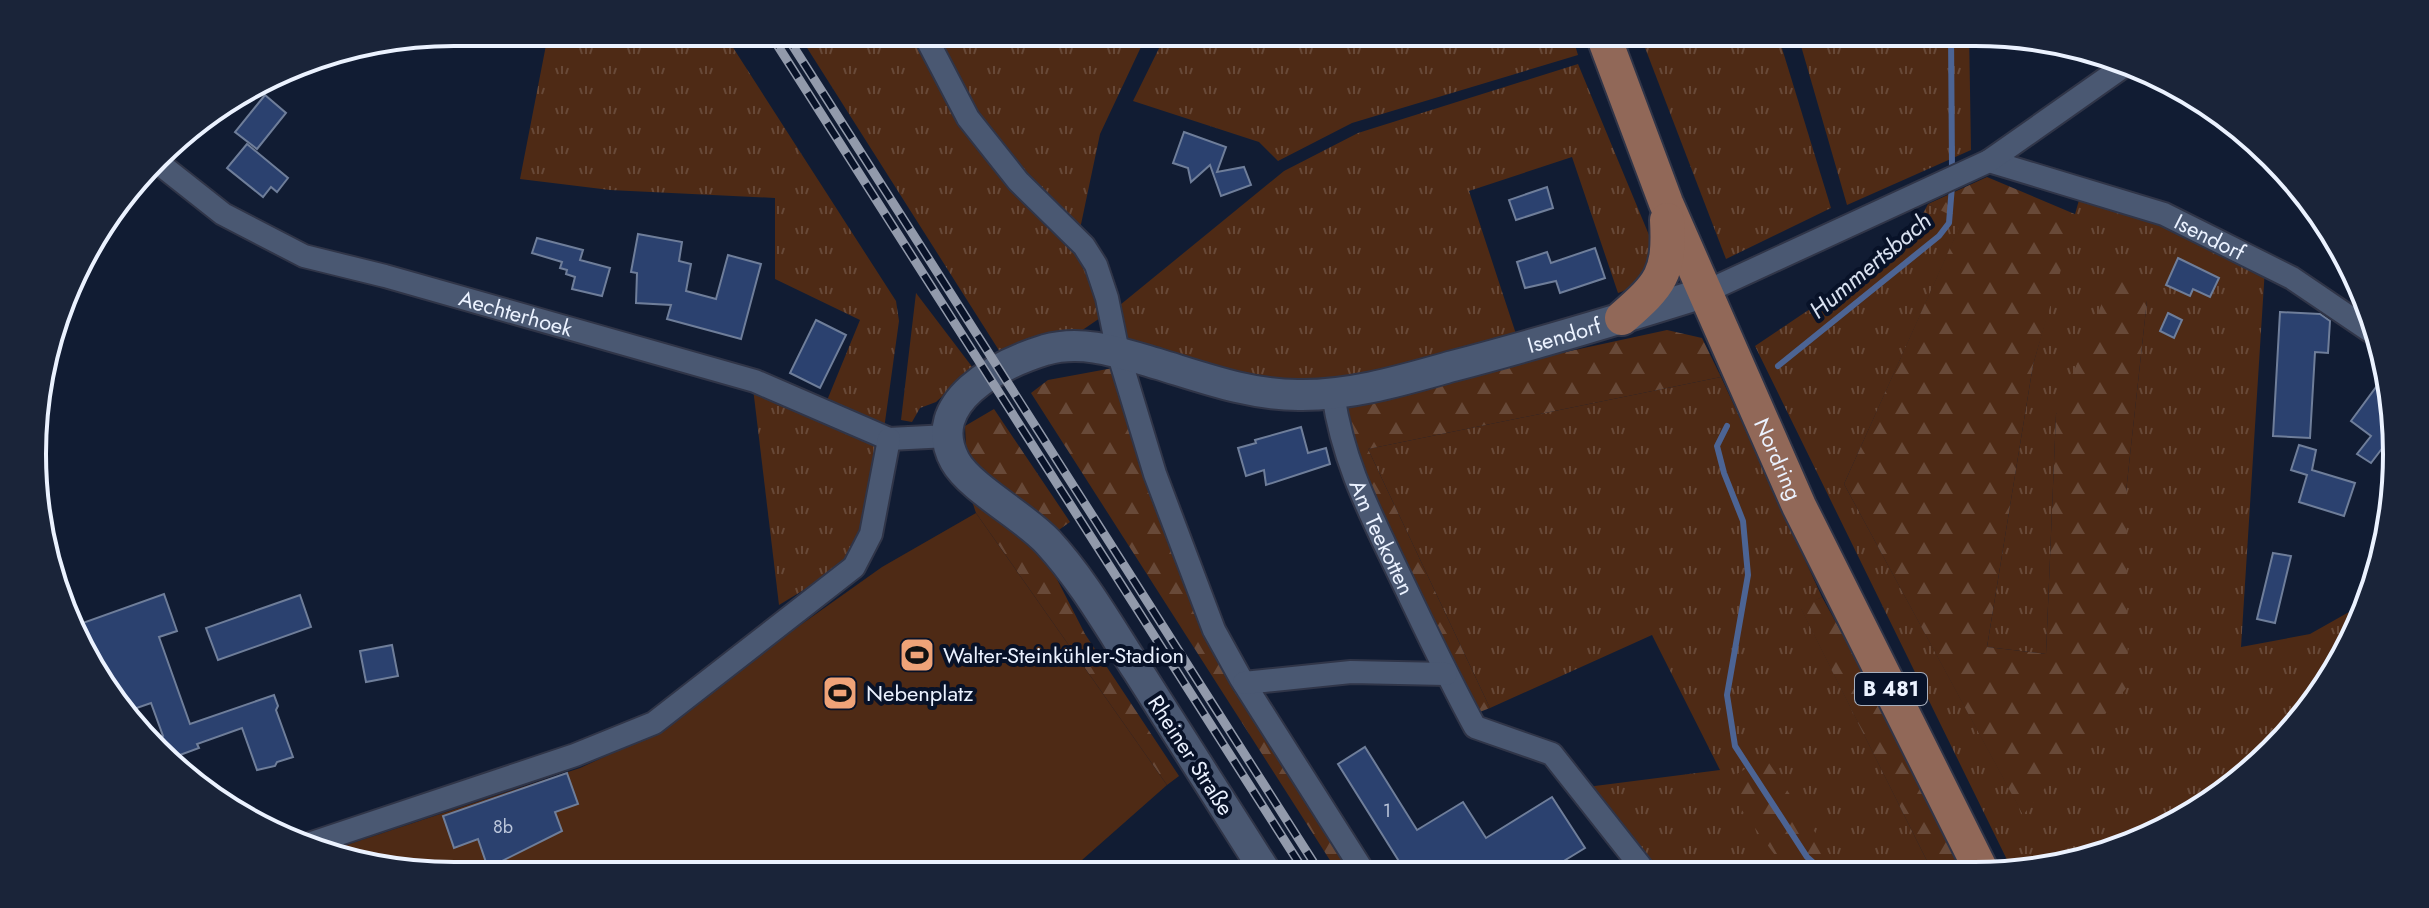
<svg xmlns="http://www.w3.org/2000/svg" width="2429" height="908" font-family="Jost,sans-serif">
  <defs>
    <pattern id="grass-tufts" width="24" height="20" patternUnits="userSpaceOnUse" patternTransform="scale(2)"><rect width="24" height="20" fill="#4e2a15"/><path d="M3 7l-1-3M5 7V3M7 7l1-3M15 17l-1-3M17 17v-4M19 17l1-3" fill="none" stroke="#684938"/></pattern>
    <pattern id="forest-firs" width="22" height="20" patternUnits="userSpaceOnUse" patternTransform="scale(2)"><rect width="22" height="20" fill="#4e2a15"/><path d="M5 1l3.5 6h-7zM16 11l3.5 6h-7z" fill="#684938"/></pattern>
  </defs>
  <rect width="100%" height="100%" fill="#111c33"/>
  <g fill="url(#grass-tufts)">
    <path d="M454 32H723L896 301 899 321 884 429 826 403 860 320 775 279V198L610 190 520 179 547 40 427 36Z"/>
    <path d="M797 32H914L961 126 1023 203 1079 253 1093 281 1100 318 1081 331 1044 334 1000 352Z"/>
    <path d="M933 32H1148L1100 134 1080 229 1025 180 973 116Z"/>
    <path d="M1167 32H1571L1578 55 1352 123 1278 161 1259 142 1133 101Z"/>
    <path d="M1639 32H1777L1831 208 1726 259Z"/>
    <path d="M1797 32H1969L1971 150 1847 205Z"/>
    <path d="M1578 64 1649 235C1651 262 1646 284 1618 293L1572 157 1469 191 1516 334C1439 355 1357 387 1275 381 1224 377 1175 355 1127 339L1120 305 1284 171 1358 133Z"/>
    <path d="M2079 200 2157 220 2265 268 2241 647 2310 634 2365 603 2326 688 2254 771 2161 833 2031 872H2013L1755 346 1880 262 1914 231 1928 204 1963 220 1844 484 2023 814 2126 492 2147 300 2056 414 2046 654 1987 647 2033 365Z"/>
    <path d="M916 293 973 368 936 402 920 408 912 422 901 420Z"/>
    <path d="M1721 377 1822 597 1801 608 1933 873H1655L1587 787 1720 770 1652 635 1490 708 1368 449Z"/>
    <path d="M753 388 880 444 862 530 848 563 779 605Z"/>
  </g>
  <g fill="url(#forest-firs)">
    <path d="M1987 177 2077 215 2033 365 1987 647 2046 654 2056 414 2117 267 2147 300 2126 492 2128 686 2023 815 1844 484 1962 221 1928 204Z"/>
    <path d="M1667 330 1702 338 1721 377 1368 449 1490 708 1477 713 1360 472 1343 400Z"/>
    <path d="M1113 368 1210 633 1347 857 1333 865 1031 393 1048 380Z"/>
    <path d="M994 409 1070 522 1039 544 1085 634 1179 776 1167 785 976 513 971 498 974 465 966 447 965 426Z"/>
    <path d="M1822 597 1973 872 1933 873 1800 607Z"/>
    <path d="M1765 757 1838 867 1845 873H1788L1722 783Z"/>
  </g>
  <path fill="#4e2a15" d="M976 513 1167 785 1065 875 454 876 344 861 325 852 580 768 634 743 882 567Z"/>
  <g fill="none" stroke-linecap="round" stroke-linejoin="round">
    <g stroke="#4c6494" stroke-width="6">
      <path d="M1951 32 1952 170"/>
      <path d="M1778 366 1939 236 1949 223 1952 186"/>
      <path d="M1727 426 1717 446 1724 473 1743 521 1748 575 1727 695 1735 746 1807 857 1825 873"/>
    </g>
  </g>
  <g fill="#2b416f" stroke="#6f7e9a" stroke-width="2">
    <path d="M265 95 286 113 257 149 235 132Z"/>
    <path d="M1184 132 1226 147 1217 172 1244 167 1251 185 1221 196 1210 165 1191 182 1188 168 1173 163Z"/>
    <path d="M247 144 288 178 277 192 271 187 263 197 227 168Z"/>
    <path d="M1547 187 1553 208 1516 220 1509 200Z"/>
    <path d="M638 234 682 242 679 261 691 264 686 291 716 299 728 255 761 264 741 339 667 319 671 305 636 303 637 273 631 272Z"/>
    <path d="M537 238 583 250 580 260 610 268 602 296 572 289 575 277 566 274 567 270 560 268 562 262 532 253Z"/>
    <path d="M1595 248 1605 278 1560 293 1556 281 1525 288 1517 262 1547 252 1551 263Z"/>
    <path d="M2178 258 2219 278 2210 297 2193 289 2190 296 2166 285Z"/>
    <path d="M2280 312 2320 314 2330 321 2328 353 2315 352 2310 438 2273 436Z"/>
    <path d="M2168 313 2182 320 2174 338 2160 331Z"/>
    <path d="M816 320 846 335 820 388 790 373Z"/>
    <path d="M2385 375 2393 399 2390 450 2384 446 2371 463 2357 454 2371 436 2351 421Z"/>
    <path d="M1301 427 1308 453 1326 448 1330 464 1266 485 1264 470 1246 476 1238 448 1256 443 1255 440Z"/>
    <path d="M2299 445 2316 450 2312 470 2355 483 2344 516 2299 502 2307 475 2291 470Z"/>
    <path d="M2273 553 2291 556 2275 623 2257 619Z"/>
    <path d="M164 594 177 631 159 637 190 724 274 695 278 706 276 710 293 757 277 762 275 766 257 770 242 728 197 744 199 748 169 759 152 740 163 736 151 703 125 712 103 688 77 625Z"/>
    <path d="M300 595 311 627 218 660 206 628Z"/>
    <path d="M392 645 398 676 366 682 360 651Z"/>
    <path d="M1365 747 1417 830 1463 802 1486 838 1552 797 1585 848 1544 873 1407 874 1338 764Z"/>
    <path d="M567 773 578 804 555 812 562 831 488 868 478 839 454 848 443 816Z"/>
  </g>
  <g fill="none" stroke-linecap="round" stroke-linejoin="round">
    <defs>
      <g id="street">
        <path d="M923 32 968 118 1018 181 1084 246 1096 265 1107 298 1118 352 1155 474 1214 630 1240 677 1365 874"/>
        <path id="s1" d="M156 161 223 214 304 256 385 276 755 381 889 439 948 436"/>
        <path id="s2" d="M1989 161 2164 214 2292 278 2370 331"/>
        <path d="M1703 293 1989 161 2124 66"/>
        <path id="s3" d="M1333 394C1343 462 1369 511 1398 572 1423 624 1447 676 1475 727L1552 754 1646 873"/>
        <path d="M1244 683 1351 672 1446 674"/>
        <path d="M309 844 575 755 654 723 854 567 871 534 889 439"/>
      </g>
      <g id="secondary">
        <path id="s4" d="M1267 874C1224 806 1181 739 1138 671 1110 628 1083 580 1048 542 1024 516 970 488 955 461 923 402 1000 364 1045 350 1084 339 1120 353 1158 364 1204 378 1250 395 1298 395 1351 396 1403 380 1453 366 1537 344 1620 319 1703 293"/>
      </g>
      <g id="primary">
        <path id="s5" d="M1602 32 1666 203 1799 506 1982 872"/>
        <path d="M1622 318C1661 284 1670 274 1667 220"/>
      </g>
    </defs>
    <use href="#street" stroke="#303548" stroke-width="26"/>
    <use href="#secondary" stroke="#303548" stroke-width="34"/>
    <use href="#primary" stroke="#303548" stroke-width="38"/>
    <use href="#street" stroke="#4a5872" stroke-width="22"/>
    <use href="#secondary" stroke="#4a5872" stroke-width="30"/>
    <use href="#primary" stroke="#916858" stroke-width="34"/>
    <defs>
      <g id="rail">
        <path d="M769 32 1306 874"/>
        <path d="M784 32 1321 874"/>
      </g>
    </defs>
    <use href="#rail" stroke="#929aab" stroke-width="9"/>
    <use href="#rail" stroke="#081228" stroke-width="6" stroke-dasharray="18" stroke-linecap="butt"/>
  </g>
  <defs>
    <symbol id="stadium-square" viewBox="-11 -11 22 22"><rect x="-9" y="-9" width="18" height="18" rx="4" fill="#efa378" stroke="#081228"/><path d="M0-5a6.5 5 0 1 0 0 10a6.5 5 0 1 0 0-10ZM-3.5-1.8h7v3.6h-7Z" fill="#111"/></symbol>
  </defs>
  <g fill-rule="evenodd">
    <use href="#stadium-square" x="897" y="635" width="40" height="40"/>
    <use href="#stadium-square" x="820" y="673" width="40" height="40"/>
  </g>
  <g text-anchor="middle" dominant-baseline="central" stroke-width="8" stroke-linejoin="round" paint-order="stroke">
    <g font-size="18" fill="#bbc6db">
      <text x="1387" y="811">1</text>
      <text x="503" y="827">8b</text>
    </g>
    <rect fill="#081228" stroke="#a7afbe" stroke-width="2" x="1855" y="673" width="72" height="32" rx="6"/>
    <g font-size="20" font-weight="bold" fill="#ebf2ff">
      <text x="1891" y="689">B 481</text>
    </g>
    <g font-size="22" fill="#ebf2ff" stroke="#081228">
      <text stroke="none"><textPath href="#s2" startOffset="234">Isendorf</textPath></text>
      <text stroke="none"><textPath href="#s1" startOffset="396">Aechterhoek</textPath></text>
      <text stroke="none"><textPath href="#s4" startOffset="1220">Isendorf</textPath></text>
      <text stroke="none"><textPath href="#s5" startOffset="462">Nordring</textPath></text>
      <text stroke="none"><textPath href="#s3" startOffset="152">Am Teekotten</textPath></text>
      <text transform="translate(1191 755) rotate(57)">Rheiner Straße</text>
    </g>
    <g font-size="22" fill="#ebf2ff" stroke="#081228" text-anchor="start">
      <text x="943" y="655">Walter-Steinkühler-Stadion</text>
      <text x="866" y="693">Nebenplatz</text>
    </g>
    <g font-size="24" font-style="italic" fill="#dae2f1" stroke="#081228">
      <text transform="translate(1870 265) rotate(-40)">Hummertsbach</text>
    </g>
  </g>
  <path d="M0 0H2429V908H0ZM454 46H1975A408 408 0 0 1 2383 454V454A408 408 0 0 1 1975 862H454A408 408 0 0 1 46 454V454A408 408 0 0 1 454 46Z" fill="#1a2439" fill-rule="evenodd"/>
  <path fill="none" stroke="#ebf2ff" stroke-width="4" d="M454 46H1975A408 408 0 0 1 2383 454V454A408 408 0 0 1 1975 862H454A408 408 0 0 1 46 454V454A408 408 0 0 1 454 46Z"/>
</svg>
